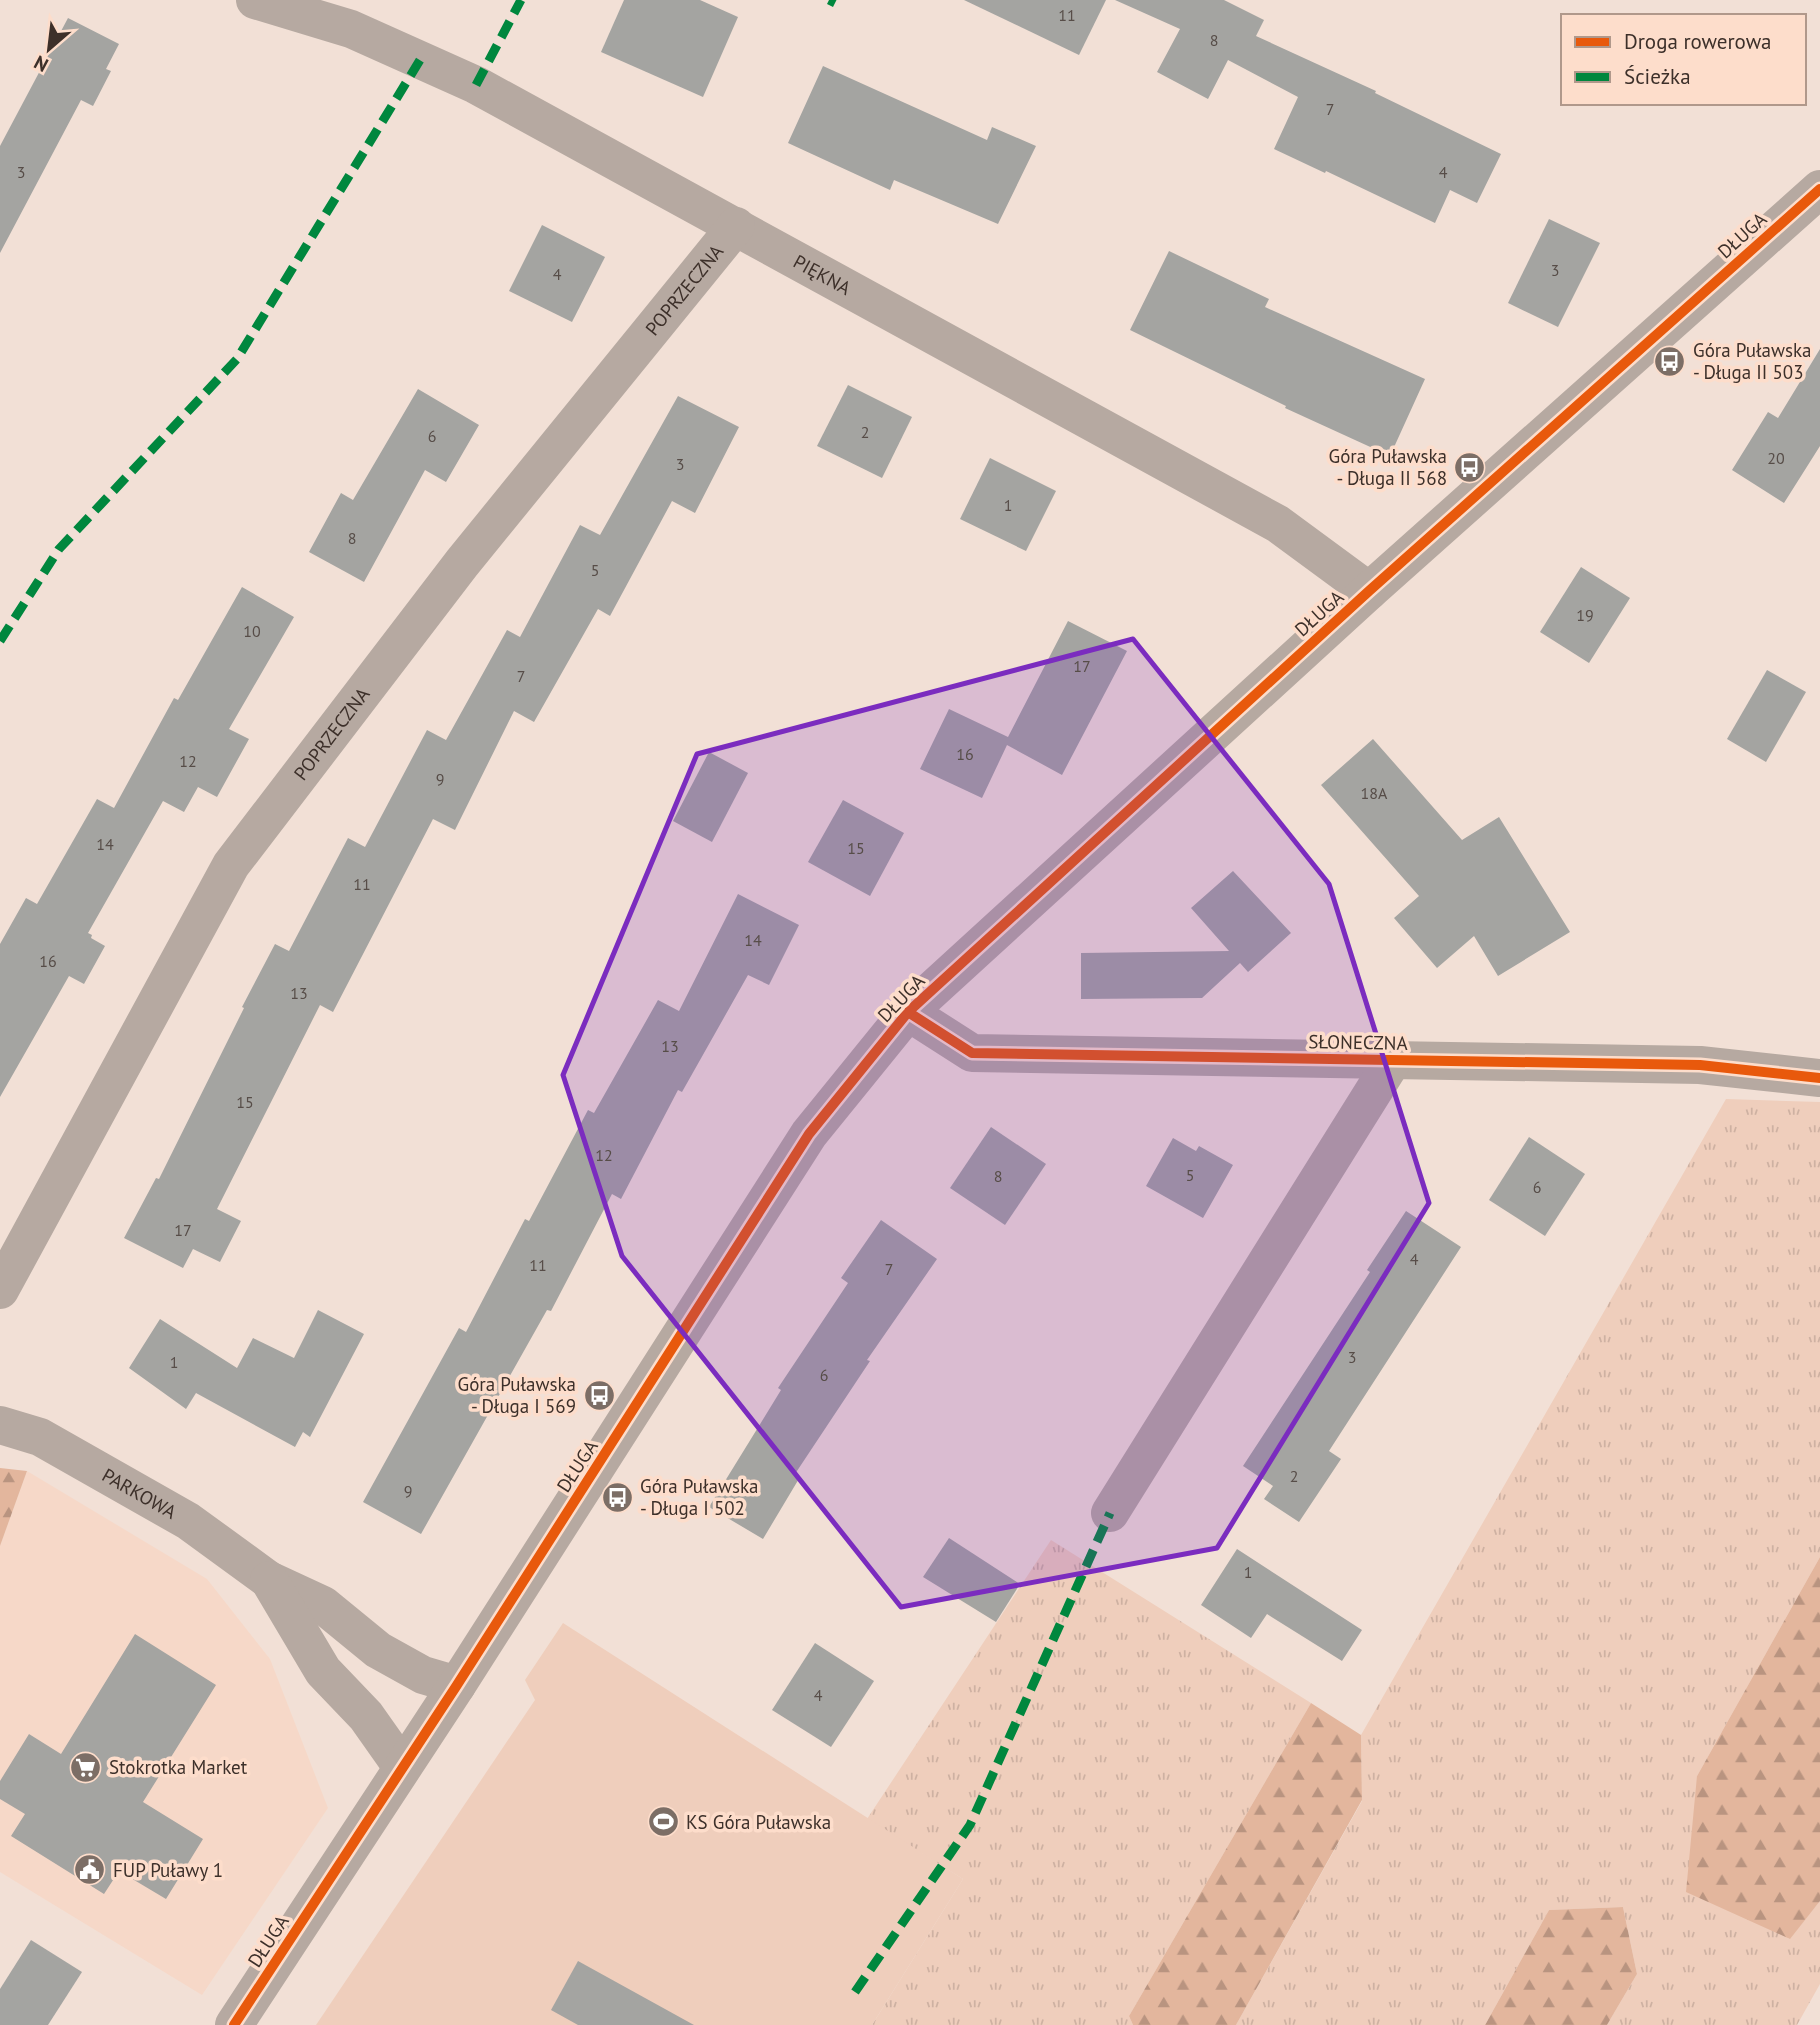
<svg xmlns="http://www.w3.org/2000/svg" width="1820" height="2025" font-family="'PT Sans',sans-serif">
  <defs>
    <pattern id="grass-tufts" width="24" height="20" patternUnits="userSpaceOnUse" patternTransform="scale(1.75)"><rect width="24" height="20" fill="#efcebc"/><path d="M3 7l-1-3M5 7V3M7 7l1-3M15 17l-1-3M17 17v-4M19 17l1-3" fill="none" stroke="#ceb1a2"/></pattern>
    <pattern id="forest-firs" width="22" height="20" patternUnits="userSpaceOnUse" patternTransform="scale(1.75)"><rect width="22" height="20" fill="#e3b69d"/><path d="M5 1l3.5 6h-7zM16 11l3.5 6h-7z" fill="#b99480"/></pattern>
  </defs>
  <rect width="100%" height="100%" fill="#f2e0d6"/>
  <path fill="#f6d8c8" d="M27 1471 207 1579 270 1659 328 1808 202 1995 0 1872V1546Z"/>
  <g fill="url(#grass-tufts)">
    <path d="M1726 1099 1820 1102V1557L1697 1776 1789 1939 1820 1901V1984L1797 2025H1607L1637 1974 1623 1907 1549 1910 1485 2025H1236L1362 1801 1361 1735Z"/>
    <path d="M1051 1540 1311 1703 1129 2016 1133 2025H872L963 1879 867 1819Z"/>
  </g>
  <g fill="url(#forest-firs)">
    <path d="M0 1468 27 1471 0 1546Z"/>
    <path d="M1820 1557V1901L1790 1939 1686 1892 1697 1776Z"/>
    <path d="M1311 1703 1361 1735 1362 1800 1236 2025H1133L1129 2016Z"/>
    <path d="M1623 1907 1637 1974 1607 2025H1485L1549 1910Z"/>
  </g>
  <path fill="#efcebc" d="M563 1623 963 1879 872 2025H316L535 1700 525 1680Z"/>
  <g fill="#a4a4a1">
    <path d="M624 0H700L738 17 703 97 601 52Z"/>
    <path d="M964 0H1106L1079 55Z"/>
    <path d="M1115 0H1224L1264 20 1256 36 1376 91 1375 93 1501 154 1477 203 1450 190 1435 223 1326 171 1325 173 1274 149 1298 97 1228 60 1208 99 1157 72 1180 29Z"/>
    <path d="M68 18 119 44 106 69 111 71 93 106 81 100 0 253V146Z"/>
    <path d="M823 66 987 140 992 127 1036 146 998 224 894 180 890 190 788 143Z"/>
    <path d="M1549 219 1600 243 1558 327 1508 303Z"/>
    <path d="M542 225 605 257 572 322 509 291Z"/>
    <path d="M1169 251 1269 299 1265 307 1425 379 1390 456 1285 408 1286 406 1130 330Z"/>
    <path d="M1820 349V446L1784 503 1732 470 1768 412 1778 418Z"/>
    <path d="M848 385 912 417 882 478 817 446Z"/>
    <path d="M418 389 479 425 446 482 425 470 364 582 309 552 341 493 353 500Z"/>
    <path d="M678 396 739 427 695 513 672 501 610 616 598 609 534 722 514 711 455 830 433 819 333 1012 320 1005 217 1209 241 1221 220 1262 193 1249 183 1268 124 1238 156 1178 159 1179 244 1008 242 1007 275 944 289 951 348 838 365 847 427 730 446 740 507 630 520 637 580 525 600 535Z"/>
    <path d="M990 458 1056 491 1026 551 960 519Z"/>
    <path d="M1581 567 1630 598 1589 663 1540 632Z"/>
    <path d="M242 587 294 617 229 729 249 739 217 797 198 787 184 812 163 801 88 933 92 935 91 938 105 946 84 984 69 976 0 1097V944L26 898 37 904 97 799 114 808 174 698 178 700Z"/>
    <path d="M1068 621 1127 651 1062 775 1007 745 982 798 920 769 949 709 1008 737Z"/>
    <path d="M1767 670 1806 692 1766 762 1727 739Z"/>
    <path d="M1373 739 1462 840 1499 817 1570 932 1498 976 1474 936 1437 968 1394 918 1419 896 1321 785Z"/>
    <path d="M709 752 748 773 712 842 673 821Z"/>
    <path d="M843 800 904 833 870 896 808 862Z"/>
    <path d="M1233 871 1291 933 1248 972 1240 963 1202 998 1081 999V953L1229 951 1191 908Z"/>
    <path d="M738 894 799 925 769 985 748 975 682 1092 678 1090 621 1199 612 1194 551 1311 547 1310 421 1534 363 1502 459 1328 466 1332 525 1219 529 1221 588 1110 594 1113 658 1000 679 1011Z"/>
    <path d="M991 1127 1046 1164 1005 1225 950 1188Z"/>
    <path d="M1529 1137 1585 1174 1545 1236 1489 1200Z"/>
    <path d="M1173 1138 1196 1151 1199 1146 1233 1165 1203 1218 1146 1186Z"/>
    <path d="M1406 1211 1461 1247 1329 1451 1341 1459 1299 1522 1264 1499 1273 1486 1243 1466 1370 1272 1367 1270Z"/>
    <path d="M881 1220 937 1259 867 1360 870 1361 795 1474 800 1477 763 1539 709 1507 781 1390 778 1388 848 1283 841 1278Z"/>
    <path d="M318 1310 364 1334 310 1437 303 1432 295 1447 196 1393 186 1409 129 1368 160 1319 237 1368 253 1338 294 1358Z"/>
    <path d="M949 1538 1020 1584 996 1622 923 1577Z"/>
    <path d="M1237 1549 1362 1630 1342 1661 1267 1614 1251 1638 1201 1605Z"/>
    <path d="M135 1634 216 1685 143 1802 203 1839 166 1899 119 1871 104 1894 11 1836 25 1814 0 1799V1781L29 1734 61 1754Z"/>
    <path d="M815 1643 874 1681 831 1747 772 1710Z"/>
    <path d="M31 1940 82 1972 48 2025H0V1989Z"/>
    <path d="M578 1961 694 2025H578L551 2010Z"/>
  </g>
  <g fill="none" stroke-linecap="round" stroke-linejoin="round">
    <g stroke="#b6a9a1" stroke-width="38">
      <path id="s1" d="M255 0 351 29 476 85 1278 524 1369 591"/>
      <path d="M908 1012 972 1053 1700 1065 1820 1078"/>
      <path id="s2" d="M0 1290 231 865 462 563 736 226"/>
      <path id="s3" d="M0 1425 40 1437 188 1521 269 1580 323 1605 378 1650 423 1675 457 1685"/>
      <path d="M1110 1513 1393 1060"/>
      <path d="M269 1580 323 1671 366 1716 402 1767"/>
      <path d="M234 2025 457 1685 809 1134 908 1012 1369 591 1820 189"/>
    </g>
    <g stroke="#00873e" stroke-width="9" stroke-dasharray="18 9" stroke-linecap="butt">
      <path d="M829 0 835 3"/>
      <path d="M476 85 521 0"/>
      <path d="M0 641 59 549 237 359 420 60"/>
      <path d="M855 1992 970 1825 1110 1513"/>
    </g>
    <defs>
      <g id="cycleway">
        <path d="M908 1012 972 1053 1700 1065 1820 1078"/>
        <path d="M234 2025 457 1685 809 1134 908 1012 1369 591 1820 189"/>
      </g>
    </defs>
    <use href="#cycleway" stroke="#fdddcb" stroke-width="15"/>
    <use href="#cycleway" stroke="#e8590c" stroke-width="10"/>
  </g>
  <path fill="#7b2cbf" fill-opacity="0.2" stroke="#7b2cbf" stroke-width="5" stroke-linejoin="round" d="M1133 639 1329 884 1429 1203 1217 1548 901 1607 622 1256 563 1075 697 754Z"/>
  <defs>
    <symbol id="bus-disc" viewBox="-11 -11 22 22"><circle r="9.5" fill="#7c6e66" stroke="#fdddcb"/><path d="M-5-6H5V4H4V6H2V4H-2V6H-4V4H-5ZM-3.5-4V0h7V-4ZM-3.5 1.2v1.5H-2V1.2ZM2 1.2v1.5H3.5V1.2Z" fill="#fff"/></symbol>
    <symbol id="supermarket-disc" viewBox="-11 -11 22 22"><circle r="9.5" fill="#7c6e66" stroke="#fdddcb"/><path d="M-6-5.5h2.5l.6 2H6L4.5 2H-2.5L-4.4-4H-6ZM-1.5 3.2a1.3 1.3 0 1 0 .1 0ZM3 3.2a1.3 1.3 0 1 0 .1 0Z" fill="#fff"/></symbol>
    <symbol id="stadium-disc" viewBox="-11 -11 22 22"><circle r="9.5" fill="#7c6e66" stroke="#fdddcb"/><path d="M0-5a6.5 5 0 1 0 0 10a6.5 5 0 1 0 0-10ZM-3.5-1.8h7v3.6h-7Z" fill="#fff"/></symbol>
    <symbol id="civic-disc" viewBox="-11 -11 22 22"><circle r="9.5" fill="#7c6e66" stroke="#fdddcb"/><path d="M-.6-6.5H3V-4.5H.6V-3L4-1V1h2V6H-6V1h2V-1L-.6-3ZM-1.2 2.5V6h2.4V2.5Z" fill="#fff"/></symbol>
  </defs>
  <g fill-rule="evenodd">
    <use href="#bus-disc" x="1652" y="344" width="35" height="35"/>
    <use href="#bus-disc" x="1452" y="450" width="35" height="35"/>
    <use href="#bus-disc" x="582" y="1378" width="35" height="35"/>
    <use href="#bus-disc" x="600" y="1480" width="35" height="35"/>
    <use href="#supermarket-disc" x="68" y="1750" width="35" height="35"/>
    <use href="#stadium-disc" x="646" y="1804" width="35" height="35"/>
    <use href="#civic-disc" x="72" y="1852" width="35" height="35"/>
  </g>
  <g text-anchor="middle" dominant-baseline="central" stroke-width="7" stroke-linejoin="round" paint-order="stroke">
    <g font-size="16" fill="#574d48">
      <text x="1067" y="15">11</text>
      <text x="1214" y="40">8</text>
      <text x="1330" y="109">7</text>
      <text x="21" y="172">3</text>
      <text x="1443" y="172">4</text>
      <text x="1555" y="270">3</text>
      <text x="557" y="274">4</text>
      <text x="865" y="432">2</text>
      <text x="432" y="436">6</text>
      <text x="1776" y="458">20</text>
      <text x="680" y="464">3</text>
      <text x="1008" y="505">1</text>
      <text x="352" y="538">8</text>
      <text x="595" y="570">5</text>
      <text x="1585" y="615">19</text>
      <text x="252" y="631">10</text>
      <text x="1082" y="666">17</text>
      <text x="521" y="676">7</text>
      <text x="965" y="754">16</text>
      <text x="188" y="761">12</text>
      <text x="440" y="779">9</text>
      <text x="1374" y="793">18A</text>
      <text x="105" y="844">14</text>
      <text x="856" y="848">15</text>
      <text x="362" y="884">11</text>
      <text x="753" y="940">14</text>
      <text x="48" y="961">16</text>
      <text x="299" y="993">13</text>
      <text x="670" y="1046">13</text>
      <text x="245" y="1102">15</text>
      <text x="604" y="1155">12</text>
      <text x="1190" y="1175">5</text>
      <text x="998" y="1176">8</text>
      <text x="1537" y="1187">6</text>
      <text x="183" y="1230">17</text>
      <text x="1414" y="1259">4</text>
      <text x="538" y="1265">11</text>
      <text x="889" y="1269">7</text>
      <text x="1352" y="1357">3</text>
      <text x="174" y="1362">1</text>
      <text x="824" y="1375">6</text>
      <text x="1294" y="1476">2</text>
      <text x="408" y="1491">9</text>
      <text x="1248" y="1572">1</text>
      <text x="818" y="1695">4</text>
    </g>
    <g font-size="19" fill="#3d302a" stroke="#fdddcb">
      <text transform="translate(1742 235) rotate(-42)">DŁUGA</text>
      <text stroke="none"><textPath href="#s1" startOffset="632">PIĘKNA</textPath></text>
      <text stroke="none"><textPath href="#s2" startOffset="1216">POPRZECZNA</textPath></text>
      <text transform="translate(1319 613) rotate(-42)">DŁUGA</text>
      <text stroke="none"><textPath href="#s2" startOffset="649">POPRZECZNA</textPath></text>
      <text transform="translate(901 998) rotate(-46)">DŁUGA</text>
      <text transform="translate(1358 1042) rotate(1)">SŁONECZNA</text>
      <text transform="translate(577 1466) rotate(-57)">DŁUGA</text>
      <text stroke="none"><textPath href="#s3" startOffset="156">PARKOWA</textPath></text>
      <text transform="translate(268 1941) rotate(-57)">DŁUGA</text>
    </g>
    <g font-size="19" fill="#3d302a" stroke="#fdddcb" text-anchor="start">
      <text x="1693" y="350">Góra Puławska<tspan x="1693" dy="22">- Długa II 503</tspan></text>
      <text x="1447" y="456" text-anchor="end">Góra Puławska<tspan x="1447" dy="22">- Długa II 568</tspan></text>
      <text x="576" y="1384" text-anchor="end">Góra Puławska<tspan x="576" dy="22">- Długa I 569</tspan></text>
      <text x="640" y="1486">Góra Puławska<tspan x="640" dy="22">- Długa I 502</tspan></text>
      <text x="109" y="1767">Stokrotka Market</text>
      <text x="686" y="1822">KS Góra Puławska</text>
      <text x="113" y="1870">FUP Puławy 1</text>
    </g>
  </g>
  <rect x="1561" y="14" width="245" height="91" fill="#fdddcb" stroke="#b0988b" stroke-width="2"/>
  <rect x="1575" y="37" width="35" height="10" fill="#e8590c" stroke="#b0988b" stroke-width="2"/>
  <text x="1624" y="49" font-size="21" fill="#3d302a">Droga rowerowa</text>
  <rect x="1575" y="72" width="35" height="10" fill="#00873e" stroke="#b0988b" stroke-width="2"/>
  <text x="1624" y="84" font-size="21" fill="#3d302a">Ścieżka</text>
  <g transform="translate(49 49) rotate(208)" stroke="#fdddcb" stroke-width="5" paint-order="stroke">
  <path d="M0-5L12 26L0 18L-12 26Z" fill="#3d302a"/>
  <text y="-10" font-size="19" font-weight="bold" text-anchor="middle" fill="#3d302a">N</text>
  </g>
</svg>
